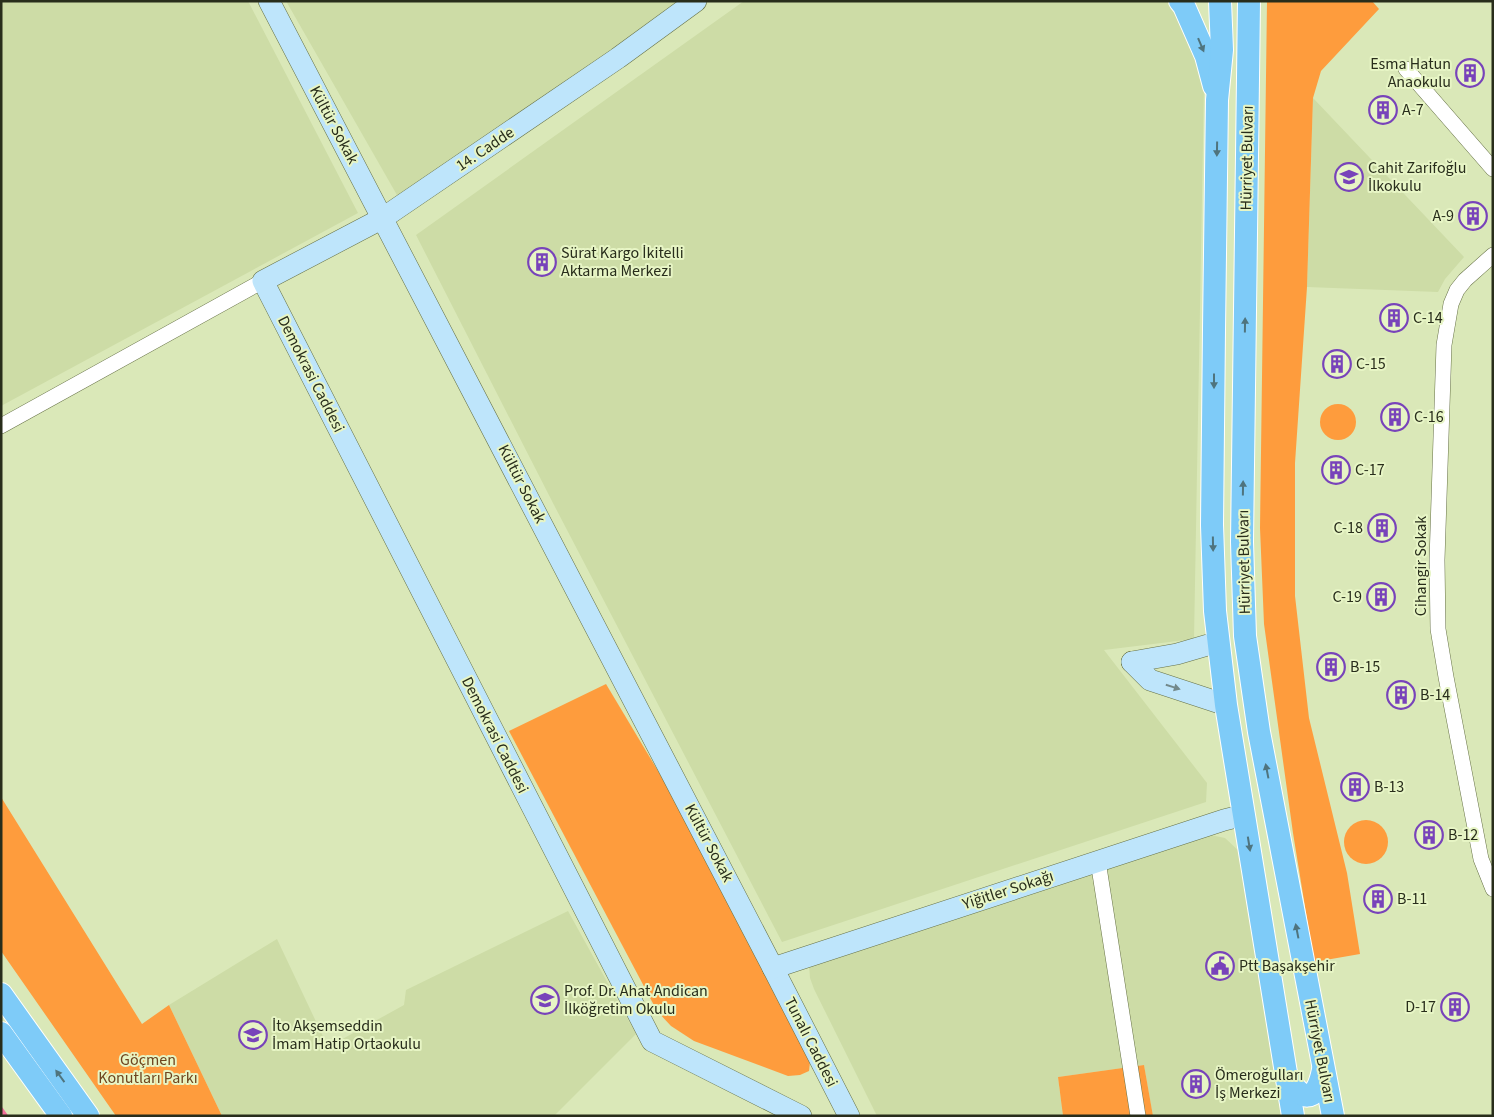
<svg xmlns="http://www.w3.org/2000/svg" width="1494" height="1117" font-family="'Source Sans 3',sans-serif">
  <rect width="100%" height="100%" fill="#dae8b8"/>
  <g fill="#cddca6">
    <path d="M1 1H248L358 213 1 406Z"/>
    <path d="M286 1H690L401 202Z"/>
    <path d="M744 1H1175L1204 86 1194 639 1104 650 1207 783 1206 802 782 942 554 505 416 235Z"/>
    <path d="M1313 98 1464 257 1445 279 1438 292 1307 287Z"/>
    <path d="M1201 833 1225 838 1240 852 1283 1116H1153L1144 1065 1058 1077 1063 1116H877L814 989 810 978 809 965Z"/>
    <path d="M568 911 636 1034 554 1116H222L169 1005 277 939 328 1047 404 1005 406 990Z"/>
  </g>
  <g fill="#fe9c3d">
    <path d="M1267 1H1372L1379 9 1321 71 1313 98 1307 287 1295 463V596L1309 718 1347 873 1360 954 1314 962 1293 833 1264 624 1260 528Z"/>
    <circle cx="1338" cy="422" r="18"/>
    <path d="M606 684 664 781 717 879 810 1062 809 1071 800 1075 788 1076 694 1041 671 1026 657 1011 509 731Z"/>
    <path d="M1 797 142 1024 169 1005 222 1116H116L1 951Z"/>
    <circle cx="1366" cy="842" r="22"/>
    <path d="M1144 1065 1153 1116H1063L1058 1077Z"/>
  </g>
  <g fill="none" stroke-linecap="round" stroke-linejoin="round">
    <path stroke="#f2709c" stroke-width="4" d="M1 1109 6 1116"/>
    <defs>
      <g id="street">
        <path d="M1406 69 1493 169"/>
        <path d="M1493 255 1465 280 1457 290 1451 304 1444 345 1437 560 1438 629 1446 677 1481 859 1493 889"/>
        <path d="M1 426 263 281"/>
        <path d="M1098 861 1138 1116"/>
      </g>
      <g id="secondary">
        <path d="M269 1 773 968 849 1116"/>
        <path d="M696 1 618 58 383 218 263 281 652 1041 801 1116"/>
        <path d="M1132 662 1150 680 1226 705"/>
        <path d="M1132 662 1177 654 1218 642"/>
        <path d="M773 968 1224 820 1244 815"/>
      </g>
      <g id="primary">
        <path d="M1180 1 1184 6 1206 56 1214 86"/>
        <path d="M1220 1 1222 50 1217 100 1214 330 1212 525 1215 611 1226 705 1293 1116"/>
        <path d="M1249 1 1242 542 1245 636 1259 732 1333 1116"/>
        <path d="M1 994 88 1116"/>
        <path d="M1 1033 61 1116"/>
        <path d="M1286 1074C1301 1102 1316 1105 1323 1070"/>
      </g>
    </defs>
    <use href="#street" stroke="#667146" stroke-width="16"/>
    <use href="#secondary" stroke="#667146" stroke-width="22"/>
    <use href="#primary" stroke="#fff" stroke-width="24"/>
    <use href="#street" stroke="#fff" stroke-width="15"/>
    <use href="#secondary" stroke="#bee5fb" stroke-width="21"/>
    <use href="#primary" stroke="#7ecbf8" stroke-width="22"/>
  </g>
  <defs><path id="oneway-solid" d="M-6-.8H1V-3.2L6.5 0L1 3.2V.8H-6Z" transform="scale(1.25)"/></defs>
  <g fill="#4f747e">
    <use href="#oneway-solid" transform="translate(1201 45) rotate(67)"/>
    <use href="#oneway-solid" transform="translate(1217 149) rotate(91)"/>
    <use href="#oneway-solid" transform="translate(1245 325) rotate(-89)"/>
    <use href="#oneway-solid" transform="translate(1214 381) rotate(90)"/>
    <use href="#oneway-solid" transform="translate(1243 488) rotate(-89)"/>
    <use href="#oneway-solid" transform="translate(1213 544) rotate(89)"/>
    <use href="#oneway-solid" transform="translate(1267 771) rotate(-101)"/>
    <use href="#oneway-solid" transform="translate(1249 844) rotate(81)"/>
    <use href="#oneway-solid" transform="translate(1297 931) rotate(-101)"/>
    <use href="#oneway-solid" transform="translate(60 1076) rotate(-126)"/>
  </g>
  <use fill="#73898b" href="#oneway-solid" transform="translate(1173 687) rotate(17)"/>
  <defs>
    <symbol id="building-ring" viewBox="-11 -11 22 22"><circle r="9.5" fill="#e7f5c5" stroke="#7843ba" stroke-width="1.5"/><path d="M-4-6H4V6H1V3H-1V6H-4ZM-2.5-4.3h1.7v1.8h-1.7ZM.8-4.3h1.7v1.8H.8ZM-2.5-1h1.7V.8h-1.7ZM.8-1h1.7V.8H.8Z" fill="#7843ba"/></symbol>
    <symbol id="school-ring" viewBox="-11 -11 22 22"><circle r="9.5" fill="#e7f5c5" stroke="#7843ba" stroke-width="1.5"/><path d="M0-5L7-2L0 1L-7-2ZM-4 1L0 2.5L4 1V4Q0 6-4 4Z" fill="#7843ba"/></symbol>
    <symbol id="civic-ring" viewBox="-11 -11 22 22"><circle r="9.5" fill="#e7f5c5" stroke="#7843ba" stroke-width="1.5"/><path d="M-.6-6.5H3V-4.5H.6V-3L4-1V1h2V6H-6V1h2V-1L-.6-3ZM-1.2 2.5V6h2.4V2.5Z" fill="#7843ba"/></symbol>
  </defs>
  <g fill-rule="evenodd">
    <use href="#building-ring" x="1454" y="57" width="32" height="32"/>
    <use href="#building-ring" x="1367" y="94" width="32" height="32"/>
    <use href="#school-ring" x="1333" y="161" width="32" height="32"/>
    <use href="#building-ring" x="1457" y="200" width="32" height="32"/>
    <use href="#building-ring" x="526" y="246" width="32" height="32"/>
    <use href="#building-ring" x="1378" y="302" width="32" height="32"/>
    <use href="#building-ring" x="1321" y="348" width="32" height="32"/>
    <use href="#building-ring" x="1379" y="401" width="32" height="32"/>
    <use href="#building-ring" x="1320" y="454" width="32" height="32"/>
    <use href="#building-ring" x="1366" y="512" width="32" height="32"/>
    <use href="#building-ring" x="1365" y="581" width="32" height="32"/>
    <use href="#building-ring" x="1315" y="651" width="32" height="32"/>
    <use href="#building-ring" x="1385" y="679" width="32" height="32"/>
    <use href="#building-ring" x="1339" y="771" width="32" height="32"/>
    <use href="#building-ring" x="1413" y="819" width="32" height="32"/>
    <use href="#building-ring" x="1362" y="883" width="32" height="32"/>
    <use href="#civic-ring" x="1204" y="950" width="32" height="32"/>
    <use href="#school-ring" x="529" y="984" width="32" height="32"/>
    <use href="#building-ring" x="1439" y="991" width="32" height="32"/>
    <use href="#school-ring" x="237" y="1019" width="32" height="32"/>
    <use href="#building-ring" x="1180" y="1068" width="32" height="32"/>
  </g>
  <g text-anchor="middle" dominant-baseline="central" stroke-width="4" stroke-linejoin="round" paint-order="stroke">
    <g font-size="16" fill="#282d1b" stroke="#e7f5c5" text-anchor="start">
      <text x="1451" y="64" text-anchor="end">Esma Hatun<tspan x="1451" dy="18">Anaokulu</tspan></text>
      <text x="1402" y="110">A-7</text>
      <text x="1368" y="168">Cahit Zarifoğlu<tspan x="1368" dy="18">İlkokulu</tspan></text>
      <text x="1454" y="216" text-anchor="end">A-9</text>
      <text x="561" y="253">Sürat Kargo İkitelli<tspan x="561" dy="18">Aktarma Merkezi</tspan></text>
      <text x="1413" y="318">C-14</text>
      <text x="1356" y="364">C-15</text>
      <text x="1414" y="417">C-16</text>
      <text x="1355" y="470">C-17</text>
      <text x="1363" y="528" text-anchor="end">C-18</text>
      <text x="1362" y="597" text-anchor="end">C-19</text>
      <text x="1350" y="667">B-15</text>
      <text x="1420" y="695">B-14</text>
      <text x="1374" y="787">B-13</text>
      <text x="1448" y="835">B-12</text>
      <text x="1397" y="899">B-11</text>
      <text x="1239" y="966">Ptt Başakşehir</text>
      <text x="564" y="991">Prof. Dr. Ahat Andican<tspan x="564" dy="18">İlköğretim Okulu</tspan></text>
      <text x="1436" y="1007" text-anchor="end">D-17</text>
      <text x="272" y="1026">İto Akşemseddin<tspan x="272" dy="18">İmam Hatip Ortaokulu</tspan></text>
      <text x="1215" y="1075">Ömeroğulları<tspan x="1215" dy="18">İş Merkezi</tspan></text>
    </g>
    <g font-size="16" fill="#282d1b" stroke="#e7f5c5">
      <text transform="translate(334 125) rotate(62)">Kültür Sokak</text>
      <text transform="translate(485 149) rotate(-34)">14. Cadde</text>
      <text transform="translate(1247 158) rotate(-89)">Hürriyet Bulvarı</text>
      <text transform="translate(311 374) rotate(63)">Demokrasi Caddesi</text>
      <text transform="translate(522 484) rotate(63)">Kültür Sokak</text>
      <text transform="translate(1244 562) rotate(-91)">Hürriyet Bulvarı</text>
      <text transform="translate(1421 566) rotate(-90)">Cihangir Sokak</text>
      <text transform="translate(495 735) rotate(63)">Demokrasi Caddesi</text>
      <text transform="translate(709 843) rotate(62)">Kültür Sokak</text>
      <text transform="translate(1008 890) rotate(-18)">Yiğitler Sokağı</text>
      <text transform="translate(811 1042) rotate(63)">Tunalı Caddesi</text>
      <text transform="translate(1320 1051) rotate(79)">Hürriyet Bulvarı</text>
    </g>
    <g font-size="16" fill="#6e441e" stroke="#e7f5c5">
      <text x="148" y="1060">Göçmen<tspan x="148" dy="18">Konutları Parkı</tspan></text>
    </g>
  </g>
  <rect width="1494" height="1117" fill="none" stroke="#282d1b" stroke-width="5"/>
</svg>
